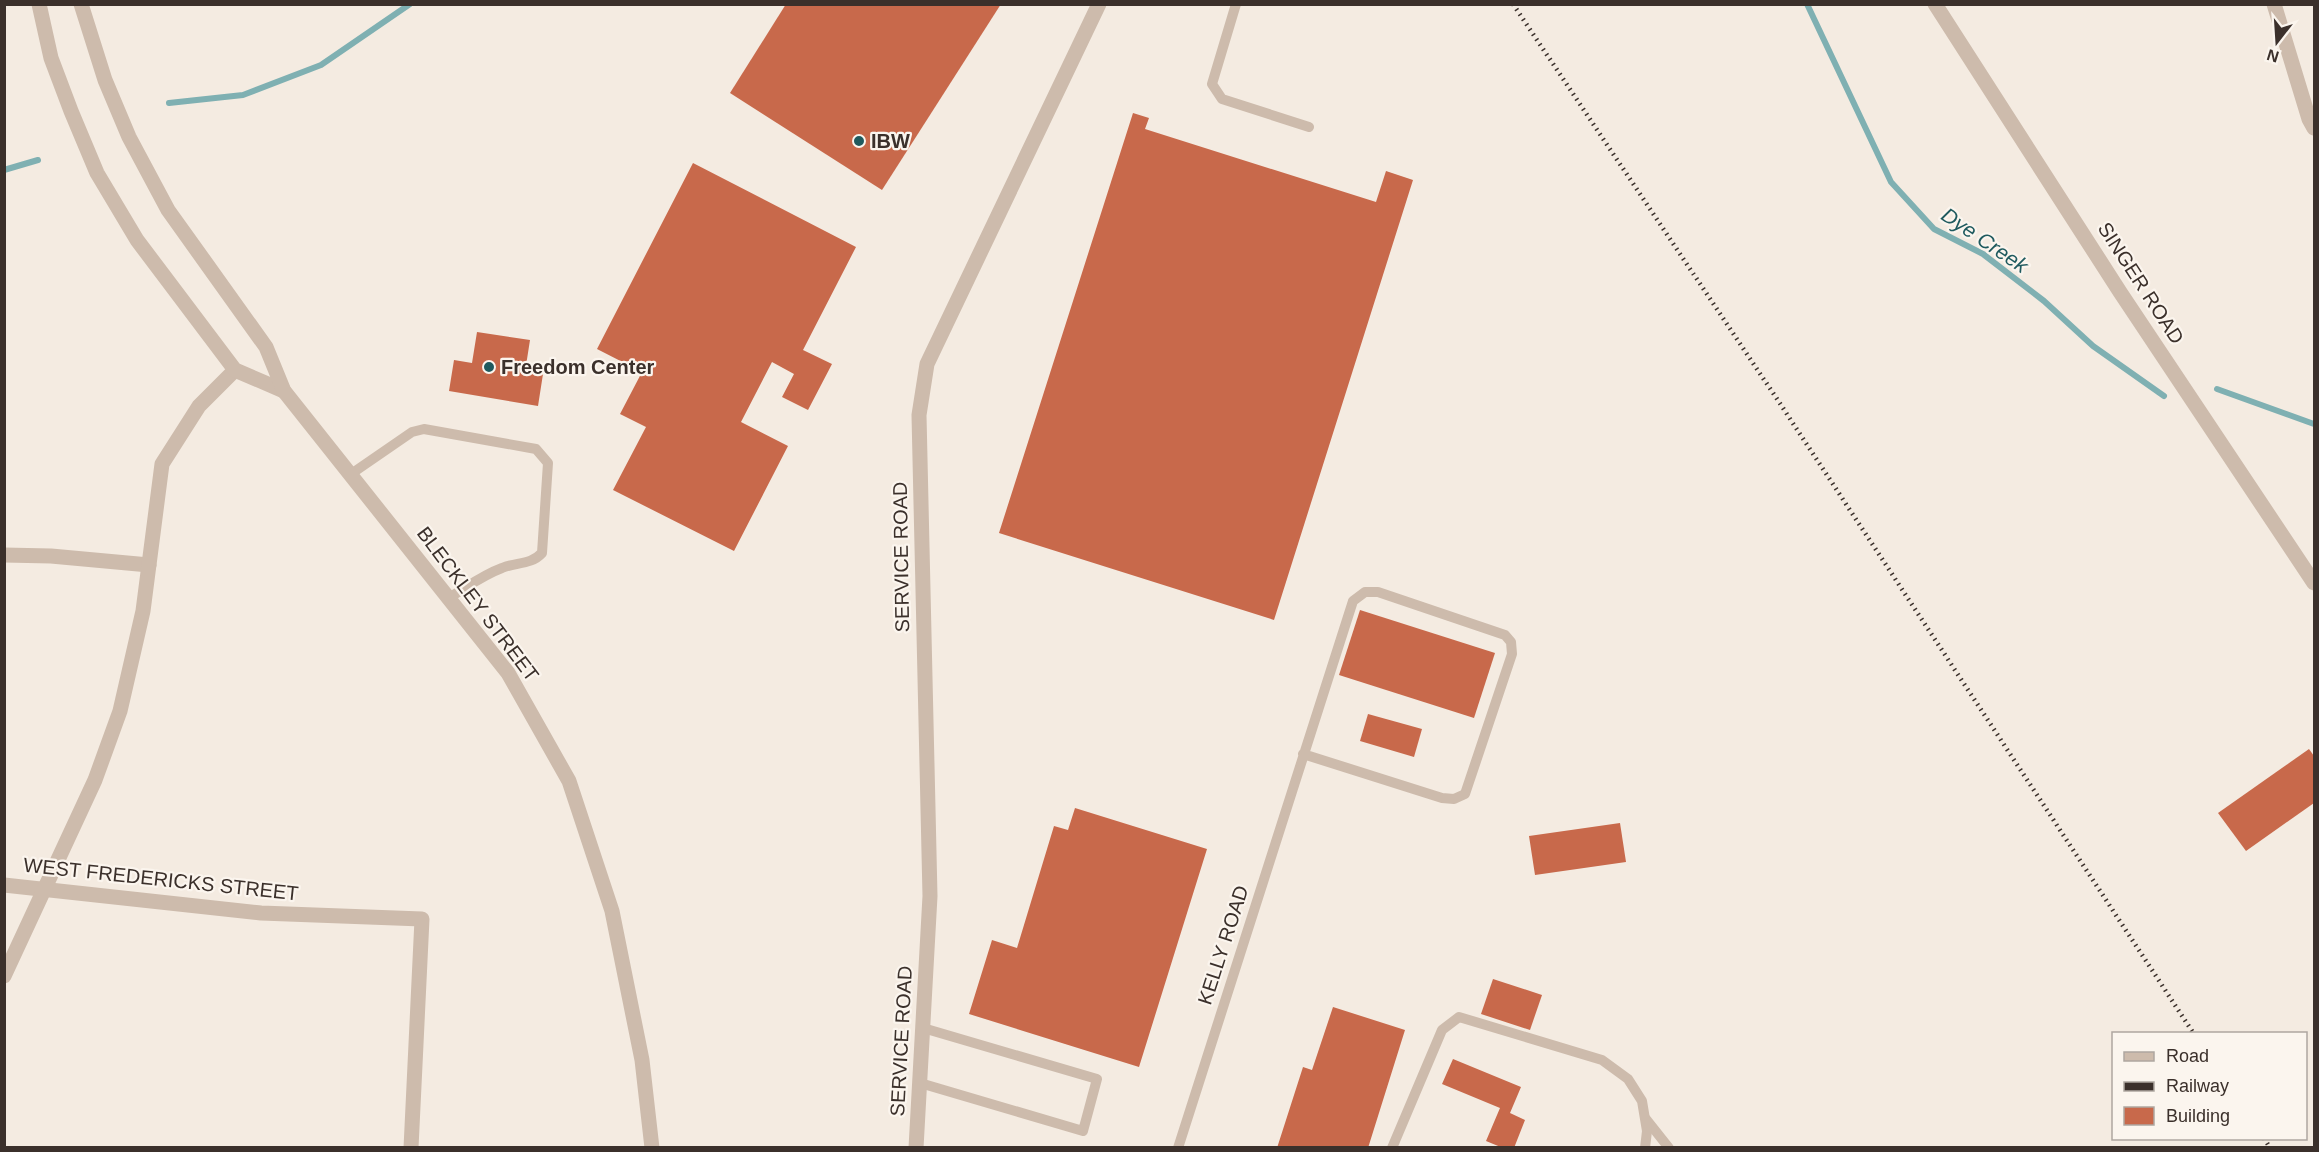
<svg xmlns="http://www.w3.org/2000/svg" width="2319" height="1152" font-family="Helvetica,sans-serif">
  <rect width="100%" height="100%" fill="#f4ebe1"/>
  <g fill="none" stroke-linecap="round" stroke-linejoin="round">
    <g stroke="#7fb0b2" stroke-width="6">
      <path d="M1807 4 1891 182 1934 229 1983 254 2044 301 2093 346 2164 396"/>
      <path d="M169 103 243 95 321 65 410 4"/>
      <path d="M4 170 38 160"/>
      <path d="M2217 389 2314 424"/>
    </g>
  </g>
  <g fill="#c8694b">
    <path d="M786 4H1001L882 190 730 93Z"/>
    <path d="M1133 113 1149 118 1145 129 1376 202 1386 171 1413 180 1274 620 999 533Z"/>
    <path d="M693 163 856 247 803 350 832 364 808 410 782 397 794 374 772 362 741 422 788 446 734 551 613 490 646 427 620 414 642 372 597 349Z"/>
    <path d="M477 332 530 340 525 372 543 374 538 406 449 391 454 360 472 363Z"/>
    <path d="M1360 610 1495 653 1474 718 1339 675Z"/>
    <path d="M1368 714 1422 729 1414 757 1360 741Z"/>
    <path d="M2309 749 2314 756V803L2246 851 2218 813Z"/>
    <path d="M1075 808 1207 849 1139 1067 969 1014 992 940 1017 948 1054 826 1068 830Z"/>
    <path d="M1620 823 1626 862 1535 875 1529 836Z"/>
    <path d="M1493 979 1542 995 1530 1030 1481 1014Z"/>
    <path d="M1333 1007 1405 1030 1368 1148H1277L1303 1067 1312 1070Z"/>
    <path d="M1453 1059 1521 1087 1510 1113 1525 1120 1514 1148H1503L1486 1141 1500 1108 1442 1084Z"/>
  </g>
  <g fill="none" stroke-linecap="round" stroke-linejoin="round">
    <g stroke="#cdbbac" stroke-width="10">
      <path d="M1236 4 1212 84 1222 99 1309 127"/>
      <path d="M351 474 412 432 424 429 536 449 548 463 542 553C531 565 516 562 502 568 483 575 467 587 450 597"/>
      <path d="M920 1083 1083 1131 1097 1079 923 1028"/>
      <path d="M1646 1119 1669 1148"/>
      <path d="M1178 1148C1235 965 1294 783 1353 601L1365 592H1378L1505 635 1511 642 1512 654 1465 794 1454 799 1442 798 1303 754"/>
      <path d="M1392 1148 1442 1030 1459 1017 1602 1060 1628 1079 1642 1101 1647 1131 1645 1148"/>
    </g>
    <g stroke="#cdbbac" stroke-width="15">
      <path d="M1935 4 2120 292 2314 583"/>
      <path d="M2274 4 2309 119 2314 128"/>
      <path d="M4 555 51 556 149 565"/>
      <path d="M4 885 261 913 422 919 411 1148"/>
      <path d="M4 976 95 780 120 711 143 611 162 464 199 406 235 370"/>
      <path d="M916 1148 930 896 919 415 927 364 1099 4"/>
    </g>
    <g stroke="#cdbbac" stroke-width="15">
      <path d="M39 4 51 58 71 111 97 173 137 240 235 370 284 391"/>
      <path d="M81 4 105 80 129 137 168 210 266 347 284 391 508 673 569 781 612 911 642 1060 652 1148"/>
    </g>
    <g stroke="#3b302b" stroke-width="4.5" stroke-dasharray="1.5 4.5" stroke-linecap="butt">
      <path d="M1513 4 1779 402 2194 1034"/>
      <path d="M2264 1138 2270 1148"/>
    </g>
  </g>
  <g fill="#1f5a5e" stroke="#fbf5ee" stroke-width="2">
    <circle cx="859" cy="141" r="6"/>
    <circle cx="489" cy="367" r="6"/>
  </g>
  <g text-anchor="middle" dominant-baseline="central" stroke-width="4.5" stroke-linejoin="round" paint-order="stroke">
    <g font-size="20" font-weight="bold" fill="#3b302b" stroke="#fbf5ee" text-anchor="start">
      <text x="871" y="141">IBW</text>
      <text x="501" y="367">Freedom Center</text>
    </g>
    <g font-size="20" fill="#3b302b" stroke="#fbf5ee">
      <text transform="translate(2141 283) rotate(57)">SINGER ROAD</text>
      <text transform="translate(901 557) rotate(-91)">SERVICE ROAD</text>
      <text transform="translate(478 604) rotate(53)">BLECKLEY STREET</text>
      <text transform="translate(161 879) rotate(6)">WEST FREDERICKS STREET</text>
      <text transform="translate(1223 945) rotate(-72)">KELLY ROAD</text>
      <text transform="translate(901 1041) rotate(-87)">SERVICE ROAD</text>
    </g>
    <g font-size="21" font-style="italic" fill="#1f5a5e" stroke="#fbf5ee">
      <text transform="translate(1985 240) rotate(34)">Dye Creek</text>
    </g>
  </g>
  <rect width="2319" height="1152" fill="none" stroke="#3b302b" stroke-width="12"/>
  <rect x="2112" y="1032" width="195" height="108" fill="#fbf5ee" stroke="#aea6a0" stroke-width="1.5"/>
  <rect x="2124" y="1052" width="30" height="9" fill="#cdbbac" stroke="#aea6a0" stroke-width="1.5"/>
  <text x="2166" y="1062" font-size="18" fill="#3b302b">Road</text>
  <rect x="2124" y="1082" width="30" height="9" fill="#3b302b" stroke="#aea6a0" stroke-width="1.5"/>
  <text x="2166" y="1092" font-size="18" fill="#3b302b">Railway</text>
  <rect x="2124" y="1107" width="30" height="18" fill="#c8694b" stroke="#aea6a0" stroke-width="1.5"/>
  <text x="2166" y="1122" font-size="18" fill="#3b302b">Building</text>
  <g transform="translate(2277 42) rotate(197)" stroke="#fbf5ee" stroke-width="4.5" paint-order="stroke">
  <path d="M0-4.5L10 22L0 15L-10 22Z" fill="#3b302b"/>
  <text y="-9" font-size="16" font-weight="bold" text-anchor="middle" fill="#3b302b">N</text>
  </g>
</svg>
